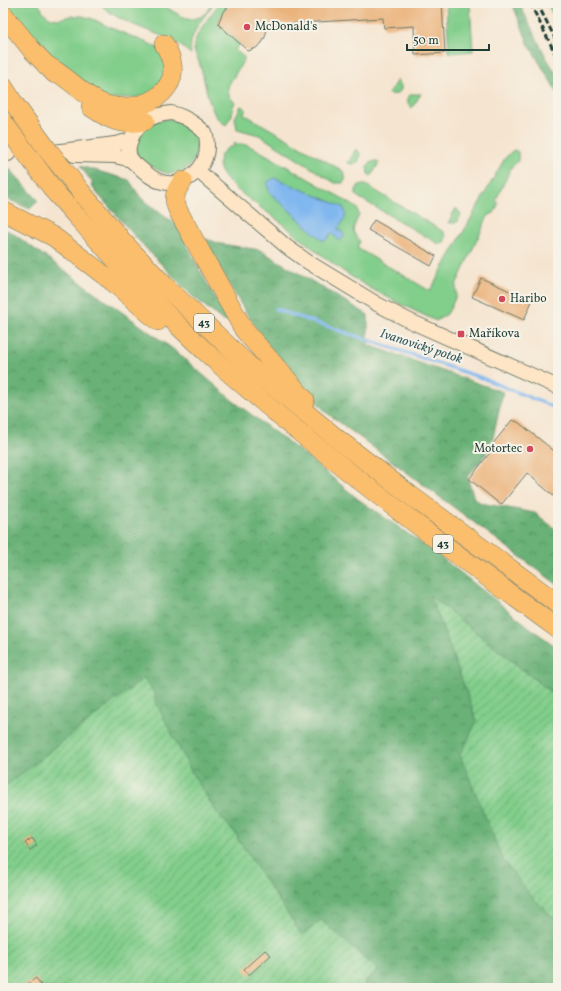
<svg xmlns="http://www.w3.org/2000/svg" width="561" height="991" font-family="Vollkorn,serif">
  <defs>
    <pattern id="forest-crowns" width="20" height="18" patternUnits="userSpaceOnUse"><rect width="20" height="18" fill="#69b177"/><path d="M2 6a3 3 0 1 1 6 0M12 15a3 3 0 1 1 6 0" fill="none" stroke="#569162"/></pattern>
    <pattern id="garden-furrows" width="10" height="10" patternUnits="userSpaceOnUse"><rect width="10" height="10" fill="#82ce8b"/><path d="M-1 1l2-2M0 10L10 0M9 11l2-2" fill="none" stroke="#6aa872"/></pattern>
  </defs>
  <rect width="100%" height="100%" fill="#f7f3e8"/>
  <filter id="ink" filterUnits="userSpaceOnUse"><feTurbulence type="fractalNoise" baseFrequency=".025" numOctaves="2"/><feDisplacementMap in="SourceGraphic" scale="8" xChannelSelector="R" yChannelSelector="G"/><feConvolveMatrix kernelMatrix="1 2 1 2 8 2 1 2 1" color-interpolation-filters="sRGB"/></filter>
  <filter id="wash" filterUnits="userSpaceOnUse"><feTurbulence type="fractalNoise" baseFrequency=".012" numOctaves="4" result="noise"/><feDisplacementMap in="SourceGraphic" scale="16" xChannelSelector="R" yChannelSelector="G"/><feGaussianBlur stdDeviation="0.9" result="paint"/><feColorMatrix in="noise" values="0 0 0 0 0 0 0 0 0 0 0 0 0 0 0 0 0 1.4 0 .05"/><feComposite in="paint" operator="in"/></filter>
  <g filter="url(#wash)">
    <rect width="100%" height="100%" fill="#f5e5d0"/>
    <g fill="#82ce8b" stroke="#508660">
      <path d="M4 3H38L44 13 51 18 59 19 70 16H82L93 19 111 28 150 44 158 48 169 68 150 96 103 100 41 51Z"/>
      <path d="M99 3H159L186 19H193L200 17 207 12 211 3H214C204 18 187 35 191 54 185 50 180 44 173 41 149 29 118 23 99 3Z"/>
      <path d="M219 3H226L227 8 222 14 218 23 240 43 235 50 245 58 228 86 229 96 235 103 233 106 232 115 226 125C221 122 217 119 214 113 206 97 205 79 199 62 197 56 193 52 194 45 197 30 211 16 219 3Z"/>
      <path d="M547 3H558V25Z"/>
      <path d="M470 5 473 51 449 53 446 6Z"/>
      <path d="M397 80C406 88 399 97 388 94Z"/>
      <path d="M411 94H421L412 108C407 104 406 99 411 94Z"/>
      <path d="M241 106 246 109 244 114 343 171C345 175 347 179 343 183H335L259 135 237 129 235 118Z"/>
      <path d="M171 119C210 128 201 177 167 173 161 173 143 161 137 158L135 144C146 127 149 120 171 119Z"/>
      <path d="M234 143 247 145 258 150 340 197 357 208 359 215C354 228 349 230 360 241L357 248 430 291 505 158 512 151 515 150 518 152V161L511 168 496 200 498 204 497 208 494 213 488 216 456 285V296L451 307 447 314 436 321C409 308 381 295 355 279 327 261 302 239 275 218 262 208 229 187 222 173 215 161 221 148 235 146Z"/>
      <path d="M356 149 361 154 358 162 354 164 348 163Z"/>
      <path d="M376 161 379 163 371 176 368 174 367 166 370 163Z"/>
      <path d="M359 185H366L444 232 446 237 444 242 439 244 435 242 358 197 356 195V190Z"/>
      <path d="M456 208 461 214 458 221 455 223H448Z"/>
    </g>
    <g fill="url(#forest-crowns)" stroke="#447756">
      <path d="M512 3H519L545 55 558 77V94L529 45Z"/>
      <path d="M80 166 129 180 141 198 164 216 177 224 199 269 228 321H223L190 294 138 240 96 192 91 184 93 183Z"/>
      <path d="M3 168H9L38 200 30 209 3 197Z"/>
      <path d="M3 229 11 232 173 349 232 400 310 459 358 499 437 554 533 630 558 648V698L430 596 439 618 477 721 460 755 534 899 558 922V988H367L364 983 378 970 321 921 302 935 237 838 238 836 217 813 192 773 153 699 156 696 144 678 3 788Z"/>
      <path d="M206 239 221 244 260 250 368 315V345L503 392 493 438 489 444 486 454 467 477 474 498 481 503 535 513 558 531V585L327 413 279 361 248 316 220 269Z"/>
    </g>
    <g fill="url(#garden-furrows)" stroke="#508660">
      <path d="M429 595 558 698V922L534 899 503 860 460 755 477 721 439 618Z"/>
      <path d="M144 678 156 696 154 699 192 773 217 813 238 836 237 838 302 935 321 920 378 970 364 982 367 988H3V788Z"/>
    </g>
    <path fill="#80b7ef" stroke="#507a92" d="M275 178 343 207C349 216 343 221 338 229L345 235 340 241 331 233C328 236 329 241 322 240L270 193 267 184 269 181Z"/>
    <g fill="none" stroke-linecap="round" stroke-linejoin="round">
      <path stroke="#80b7ef" stroke-width="3.5" d="M275 309 482 378 558 409"/>
    </g>
    <g id="blocks">
      <g fill="#ebb37b">
        <path d="M233 3H442L445 53 415 55 414 26 384 28 383 18 268 25 265 37 262 43 256 48 248 51 218 24 222 14 227 8Z"/>
        <path d="M374 220 436 256 431 266 368 230Z"/>
        <path d="M481 278 532 301 524 320 472 297Z"/>
        <path d="M512 420 518 422 558 454V500L527 473 501 505 469 479 489 454 492 445Z"/>
        <path d="M32 838 37 845 30 850 25 843Z"/>
        <path d="M265 950 271 955 249 975 244 969Z"/>
        <path d="M36 978 41 985 36 988H21Z"/>
      </g>
    </g>
  </g>
  <g filter="url(#ink)">
    <use href="#blocks" fill-opacity="0" stroke="#6a786b" stroke-width="1"/>
    <g fill="none" stroke-linecap="round" stroke-linejoin="round">
      <defs>
        <g id="secondary">
          <path d="M171 113C181 115 188 119 196 125 199 127 202 130 205 133 207 137 207 141 207 145 208 168 185 188 162 182 153 180 146 173 139 167 137 165 134 163 132 161 123 149 134 128 145 121 153 116 162 114 171 113Z"/>
          <path d="M46 153 115 144 131 140"/>
          <path d="M3 154H8"/>
          <path d="M74 155 115 156 132 160"/>
          <path d="M198 171 287 247 308 262 377 304 410 321 558 387"/>
        </g>
        <g id="highway">
          <path d="M3 14 32 50 55 74"/>
          <path d="M46 65C79 82 95 117 140 105 151 102 160 97 167 87 177 74 172 57 164 44"/>
          <path d="M3 86 15 105"/>
          <path d="M91 107C111 121 121 125 145 121"/>
          <path d="M183 181C172 194 173 203 182 218L244 330 305 400"/>
          <path d="M55 192C107 250 158 310 217 362 325 458 442 544 558 629"/>
          <path d="M82 193 124 243 165 286 249 366 340 441 410 495 558 604"/>
          <path d="M3 211 54 237 113 282 158 321"/>
        </g>
      </defs>
      <use href="#secondary" stroke="#6a786b" stroke-width="16"/>
      <use href="#highway" stroke="#6a786b" stroke-width="20"/>
      <use href="#secondary" stroke="#fde5c5" stroke-width="14"/>
      <use href="#highway" stroke="#fabe6d" stroke-width="19"/>
      <g stroke="#1f3d34" stroke-width="3" stroke-dasharray="6 3" stroke-linecap="butt">
        <path d="M530 3 558 59"/>
        <path d="M537 3 558 44"/>
      </g>
      <defs>
        <g id="highway-bridge">
          <path d="M15 105 47 149 82 193"/>
          <path d="M3 122 55 192"/>
        </g>
      </defs>
      <use href="#highway-bridge" stroke="#6a786b" stroke-width="20" stroke-linecap="butt"/>
      <use href="#highway-bridge" stroke="#fabe6d" stroke-width="19"/>
    </g>
  </g>
  <g fill="#d1495b" stroke="#f7f3e8" stroke-width="1.5">
    <circle cx="247" cy="27" r="4"/>
    <circle cx="502" cy="299" r="4"/>
    <rect x="457" y="330" width="8" height="8" rx="2"/>
    <circle cx="530" cy="449" r="4"/>
  </g>
  <g text-anchor="middle" dominant-baseline="central" stroke-width="4" stroke-linejoin="round" paint-order="stroke">
    <g fill="#f7f3e8" stroke="#60746a" stroke-width="1">
      <rect x="194" y="314" width="20" height="18" rx="3"/>
      <rect x="433" y="535" width="20" height="18" rx="3"/>
    </g>
    <g font-size="11" font-weight="bold" fill="#1f3d34">
      <text x="204" y="323">43</text>
      <text x="443" y="544">43</text>
    </g>
    <g font-size="12" fill="#1f3d34" stroke="#f7f3e8" text-anchor="start">
      <text x="255" y="27">McDonald's</text>
      <text x="510" y="299">Haribo</text>
      <text x="469" y="334">Maříkova</text>
      <text x="522" y="449" text-anchor="end">Motortec</text>
    </g>
    <g font-size="13" font-style="italic" fill="#375c63" stroke="#f7f3e8">
      <text transform="translate(421 347) rotate(18)">Ivanovický potok</text>
    </g>
  </g>
  <rect width="561" height="991" fill="none" stroke="#f7f3e8" stroke-width="16"/>
  <path d="M407 44v6h82v-6" fill="none" stroke="#1f3d34" stroke-width="2"/>
  <text x="413" y="44" font-size="12" fill="#1f3d34" stroke="#f7f3e8" stroke-width="3" paint-order="stroke">50 m</text>
</svg>
